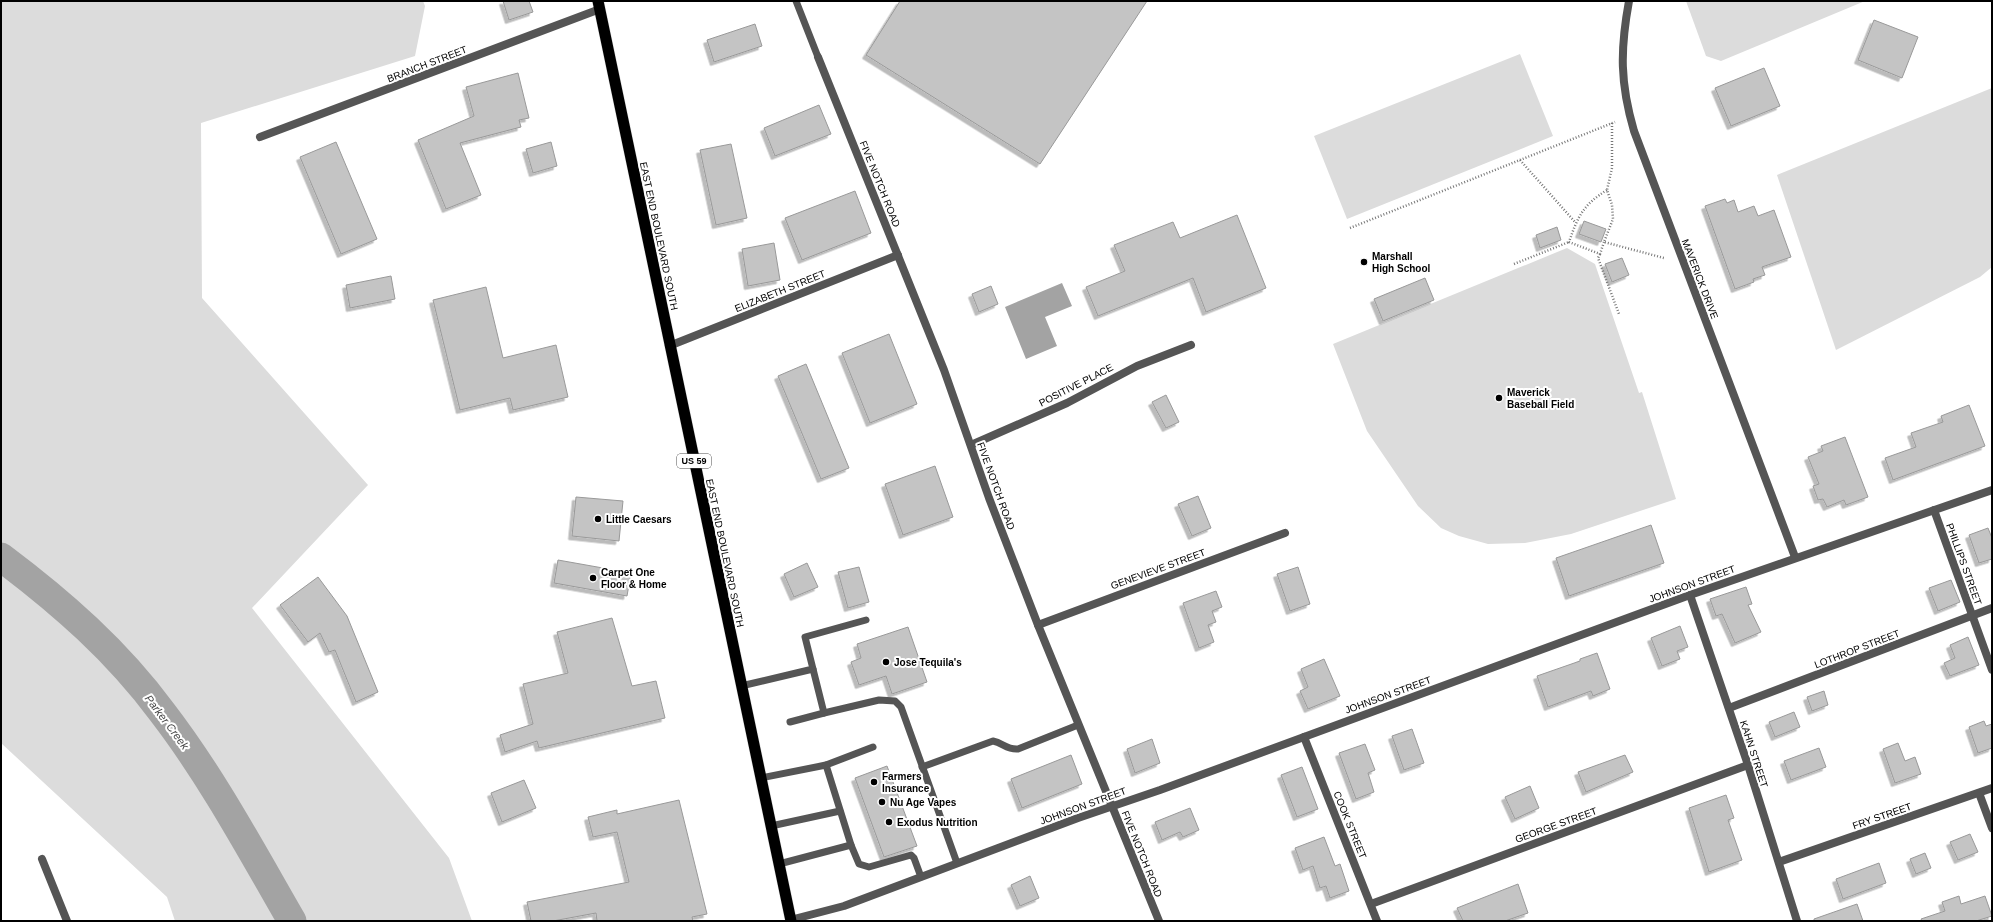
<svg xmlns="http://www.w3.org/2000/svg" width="1993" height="922" font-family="Arial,sans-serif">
  <defs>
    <filter id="shadow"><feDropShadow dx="-3.5" dy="3.5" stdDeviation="0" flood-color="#0004"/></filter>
  </defs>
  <rect width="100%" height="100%" fill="#fff"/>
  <g fill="#dcdcdc">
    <path d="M1 1H423L425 6 415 56 201 123 202 298 368 485 252 608 449 858 472 921H175L167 897 1 743Z"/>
    <path d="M1686 1H1865L1721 61 1706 56Z"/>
    <path d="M1520 54 1553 136 1347 219 1314 136Z"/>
    <path d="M1992 88V267L1980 277 1836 350 1777 175Z"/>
    <path d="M1567 248 1595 264 1639 393 1642 392 1676 499 1571 534 1525 543 1488 544 1459 536 1441 528 1418 506 1367 431 1333 344Z"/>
  </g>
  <path fill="#a3a3a3" d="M1062 283 1072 306 1045 317 1057 346 1026 359 1005 307Z"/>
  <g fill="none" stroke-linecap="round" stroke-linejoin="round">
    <path stroke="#a3a3a3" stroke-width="29" d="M1 557C61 602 117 651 162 712 212 777 251 850 292 921"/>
  </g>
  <g fill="#c4c4c4" stroke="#999" filter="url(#shadow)">
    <path d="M503 1H529L533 12 509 20Z"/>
    <path d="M900 1H1147L1040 164 866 55Z"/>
    <path d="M1874 20 1918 37 1902 78 1858 60Z"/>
    <path d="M755 24 762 46 714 62 707 40Z"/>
    <path d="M1764 68 1780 106 1731 126 1715 88Z"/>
    <path d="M518 73 529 118 519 120 521 127 460 143 481 195 446 209 418 140 474 116 466 87Z"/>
    <path d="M819 105 831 134 775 156 764 128Z"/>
    <path d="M336 142 377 239 341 254 300 157Z"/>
    <path d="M551 142 557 166 533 173 526 149Z"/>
    <path d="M731 144 747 218 716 225 700 150Z"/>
    <path d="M855 191 871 233 802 260 785 218Z"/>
    <path d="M1725 199 1727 203 1734 200 1738 212 1754 206 1758 216 1774 210 1791 257 1762 267 1765 275 1753 279 1754 282 1735 289 1705 206Z"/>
    <path d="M1237 215 1266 288 1206 312 1193 278 1098 316 1086 287 1125 271 1114 245 1173 222 1180 238Z"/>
    <path d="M1584 221 1606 229 1601 242 1579 234Z"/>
    <path d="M1557 227 1561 240 1540 248 1536 235Z"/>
    <path d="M774 243 780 280 748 286 742 249Z"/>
    <path d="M1622 258 1629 275 1612 282 1605 264Z"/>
    <path d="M391 276 395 299 350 308 346 285Z"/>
    <path d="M1425 278 1434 300 1383 321 1374 299Z"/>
    <path d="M991 286 998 304 979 312 972 294Z"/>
    <path d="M486 287 503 358 556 345 568 397 513 410 510 398 460 410 433 300Z"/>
    <path d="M889 334 917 404 870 423 842 353Z"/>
    <path d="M806 364 849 468 821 479 778 376Z"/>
    <path d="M1166 395 1179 422 1166 428 1152 402Z"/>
    <path d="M1969 405 1985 446 1893 480 1885 458 1916 447 1911 433 1943 422 1941 416Z"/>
    <path d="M1845 437 1868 497 1846 505 1844 500 1827 507 1823 499 1818 500 1813 486 1819 484 1808 457 1823 451 1821 446Z"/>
    <path d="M935 466 953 517 903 535 885 484Z"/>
    <path d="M1198 496 1211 528 1192 536 1178 504Z"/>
    <path d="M576 497 623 501 619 541 572 536Z"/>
    <path d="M1651 525 1664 563 1569 596 1556 558Z"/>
    <path d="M1988 528 1992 538V559L1979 563 1969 535Z"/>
    <path d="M558 560 631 573 627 596 554 583Z"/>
    <path d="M807 563 818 587 794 597 784 574Z"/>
    <path d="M859 567 869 602 848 608 838 572Z"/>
    <path d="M1298 567 1310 604 1290 611 1277 574Z"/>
    <path d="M318 577 347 616 378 692 356 702 335 650 329 652 320 633 308 642 280 605Z"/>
    <path d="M1951 580 1960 602 1938 611 1929 588Z"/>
    <path d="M1746 587 1752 604 1748 605 1761 632 1735 643 1722 614 1716 616 1710 599Z"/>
    <path d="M1216 591 1222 607 1212 611 1216 622 1208 625 1214 642 1199 648 1183 603Z"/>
    <path d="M612 618 632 686 656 681 665 718 539 748 537 741 505 752 500 735 533 724 523 684 568 673 557 632Z"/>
    <path d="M1680 626 1688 647 1677 651 1680 659 1662 666 1651 638Z"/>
    <path d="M908 627 927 682 892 694 886 676 859 685 851 662 861 658 857 644Z"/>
    <path d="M1968 637 1979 665 1950 676 1944 663 1955 658 1950 645Z"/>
    <path d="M1597 653 1610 689 1593 696 1591 691 1548 707 1537 676 1580 661V659Z"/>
    <path d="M1324 659 1340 696 1308 709 1300 691 1308 687 1301 669Z"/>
    <path d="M1824 691 1828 705 1812 711 1807 697Z"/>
    <path d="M1794 712 1800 727 1775 737 1769 722Z"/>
    <path d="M1984 721 1986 726 1992 724V748L1978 753 1969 727Z"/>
    <path d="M1412 729 1424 763 1404 770 1392 736Z"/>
    <path d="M1152 739 1160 763 1135 773 1127 749Z"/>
    <path d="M1898 743 1905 761 1915 757 1921 774 1895 783 1883 749Z"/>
    <path d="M1365 744 1375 770 1368 773 1374 792 1356 799 1339 753Z"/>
    <path d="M1819 748 1826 767 1791 780 1784 761Z"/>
    <path d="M1071 755 1082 784 1022 808 1011 779Z"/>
    <path d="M1625 755 1633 772 1586 792 1578 772Z"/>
    <path d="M887 766 917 846 884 857 855 778Z"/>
    <path d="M1302 767 1318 809 1297 817 1281 775Z"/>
    <path d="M524 780 536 808 502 822 491 793Z"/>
    <path d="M1530 786 1539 808 1515 819 1505 797Z"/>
    <path d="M1726 795 1734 818 1728 820 1742 860 1709 872 1689 808Z"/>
    <path d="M679 800 707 914 692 917 693 921H597L596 913 553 921H531L527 902 629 882 617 832 593 837 588 817 617 810V814Z"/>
    <path d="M1190 808 1199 830 1183 837 1180 832 1162 840 1155 822Z"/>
    <path d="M1970 834 1978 852 1958 860 1950 842Z"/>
    <path d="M1324 837 1335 866 1340 864 1349 891 1330 898 1326 886 1320 888 1313 866 1303 870 1295 848Z"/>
    <path d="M1925 853 1931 868 1916 874 1910 859Z"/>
    <path d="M1879 863 1886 883 1843 899 1836 879Z"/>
    <path d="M1030 876 1039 898 1020 906 1011 885Z"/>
    <path d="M1518 884 1528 913 1505 921H1463L1457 908Z"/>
    <path d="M1959 896 1961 904 1985 896 1992 916 1976 921H1922L1921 919 1945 911 1942 902Z"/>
    <path d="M1857 904 1863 921H1814V919Z"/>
  </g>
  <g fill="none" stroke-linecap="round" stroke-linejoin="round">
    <defs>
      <path id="trunk" d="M598 1 791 921"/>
    </defs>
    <use href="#trunk" stroke="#dbdbdb" stroke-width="12"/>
    <g stroke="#777" stroke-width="2.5" stroke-dasharray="1 2" stroke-linecap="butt">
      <path d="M1612 123V168L1607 190 1612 205 1613 219 1604 242 1664 258"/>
      <path d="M1520 160 1575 222"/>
      <path d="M1350 228 1615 122"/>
      <path d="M1604 242 1600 254 1569 242C1578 216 1583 205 1607 190"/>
      <path d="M1600 254 1598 258 1619 314"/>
      <path d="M1514 264 1569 242"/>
    </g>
    <g stroke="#555" stroke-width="7">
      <path d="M796 1 818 57"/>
      <path d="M813 669 824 713 879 700 895 701 901 707 957 863"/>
      <path d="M741 686 813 669 805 637 866 620"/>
      <path d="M790 722 824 713"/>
      <path d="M922 767 993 741C1003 743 1007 750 1018 749L1078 725"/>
      <path d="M761 778 826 765 873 747"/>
      <path d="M771 826 840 811"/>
      <path d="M851 845 859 864 869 867 911 855 914 858 921 877"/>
      <path d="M779 864 851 845 826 765"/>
    </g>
    <g stroke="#555" stroke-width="8">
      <path d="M1629 1C1620 50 1620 83 1634 131L1795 557"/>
      <path d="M818 57 944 370 989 498 1038 625 1159 921"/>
      <path d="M260 137 600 9"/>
      <path d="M669 346 898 255"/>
      <path d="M971 445 1067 403 1137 366 1191 345"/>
      <path d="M1934 510 1992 670"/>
      <path d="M1690 595 1748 765 1797 921"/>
      <path d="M1038 625 1285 533"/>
      <path d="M1729 708 1992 608"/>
      <path d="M1304 737 1377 921"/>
      <path d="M1979 793 1992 828"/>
      <path d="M42 859 67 921"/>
      <path d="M1779 862 1992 788"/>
      <path d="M1371 904 1748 765"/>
    </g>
    <path stroke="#555" stroke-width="8" d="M790 920 844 906 1078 818 1160 790 1690 595 1992 490"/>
    <use href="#trunk" stroke="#000" stroke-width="11"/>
  </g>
  <g fill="#000" stroke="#fff" stroke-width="1.5">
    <circle cx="1364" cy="262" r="4"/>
    <circle cx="1499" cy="398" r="4"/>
    <circle cx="598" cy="519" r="4"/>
    <circle cx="593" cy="578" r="4"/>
    <circle cx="886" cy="662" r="4"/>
    <circle cx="874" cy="782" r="4"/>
    <circle cx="882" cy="802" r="4"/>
    <circle cx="889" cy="822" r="4"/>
  </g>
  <g text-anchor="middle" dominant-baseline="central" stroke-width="4" stroke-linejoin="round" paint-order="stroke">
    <rect fill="#fff" stroke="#4c4c4c" stroke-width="1" x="677" y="454" width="34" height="14" rx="3"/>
    <g font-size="9" font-weight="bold" fill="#000">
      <text x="694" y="461">US 59</text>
    </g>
    <g font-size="10" fill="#000" stroke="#fff">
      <text transform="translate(427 64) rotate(-21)">BRANCH STREET</text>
      <text transform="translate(880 184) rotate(68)">FIVE NOTCH ROAD</text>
      <text transform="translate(659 236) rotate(78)">EAST END BOULEVARD SOUTH</text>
      <text transform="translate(1700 279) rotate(69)">MAVERICK DRIVE</text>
      <text transform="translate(780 291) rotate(-22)">ELIZABETH STREET</text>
      <text transform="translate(1076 385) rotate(-27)">POSITIVE PLACE</text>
      <text transform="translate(996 486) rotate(70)">FIVE NOTCH ROAD</text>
      <text transform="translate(725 553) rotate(78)">EAST END BOULEVARD SOUTH</text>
      <text transform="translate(1964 564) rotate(70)">PHILLIPS STREET</text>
      <text transform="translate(1158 569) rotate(-20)">GENEVIEVE STREET</text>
      <text transform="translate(1692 584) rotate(-20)">JOHNSON STREET</text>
      <text transform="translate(1857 649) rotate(-21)">LOTHROP STREET</text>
      <text transform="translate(1388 695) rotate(-20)">JOHNSON STREET</text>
      <text transform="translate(1754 754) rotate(72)">KAHN STREET</text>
      <text transform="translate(1083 806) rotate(-20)">JOHNSON STREET</text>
      <text transform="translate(1882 816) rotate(-19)">FRY STREET</text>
      <text transform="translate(1350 825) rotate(68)">COOK STREET</text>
      <text transform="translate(1556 825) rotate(-20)">GEORGE STREET</text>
      <text transform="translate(1142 854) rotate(68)">FIVE NOTCH ROAD</text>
    </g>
    <g font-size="10" font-weight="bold" fill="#000" stroke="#fff" text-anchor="start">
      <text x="1372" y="256">Marshall<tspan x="1372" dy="12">High School</tspan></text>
      <text x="1507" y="392">Maverick<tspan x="1507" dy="12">Baseball Field</tspan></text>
      <text x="606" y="519">Little Caesars</text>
      <text x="601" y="572">Carpet One<tspan x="601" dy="12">Floor &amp; Home</tspan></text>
      <text x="894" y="662">Jose Tequila's</text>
      <text x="882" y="776">Farmers<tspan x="882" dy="12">Insurance</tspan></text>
      <text x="890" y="802">Nu Age Vapes</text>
      <text x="897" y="822">Exodus Nutrition</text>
    </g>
    <g font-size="11" font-style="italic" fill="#444" stroke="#fff">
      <text transform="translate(167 722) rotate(53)">Parker Creek</text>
    </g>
  </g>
  <rect width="1993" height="922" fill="none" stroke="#000000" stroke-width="4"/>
</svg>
